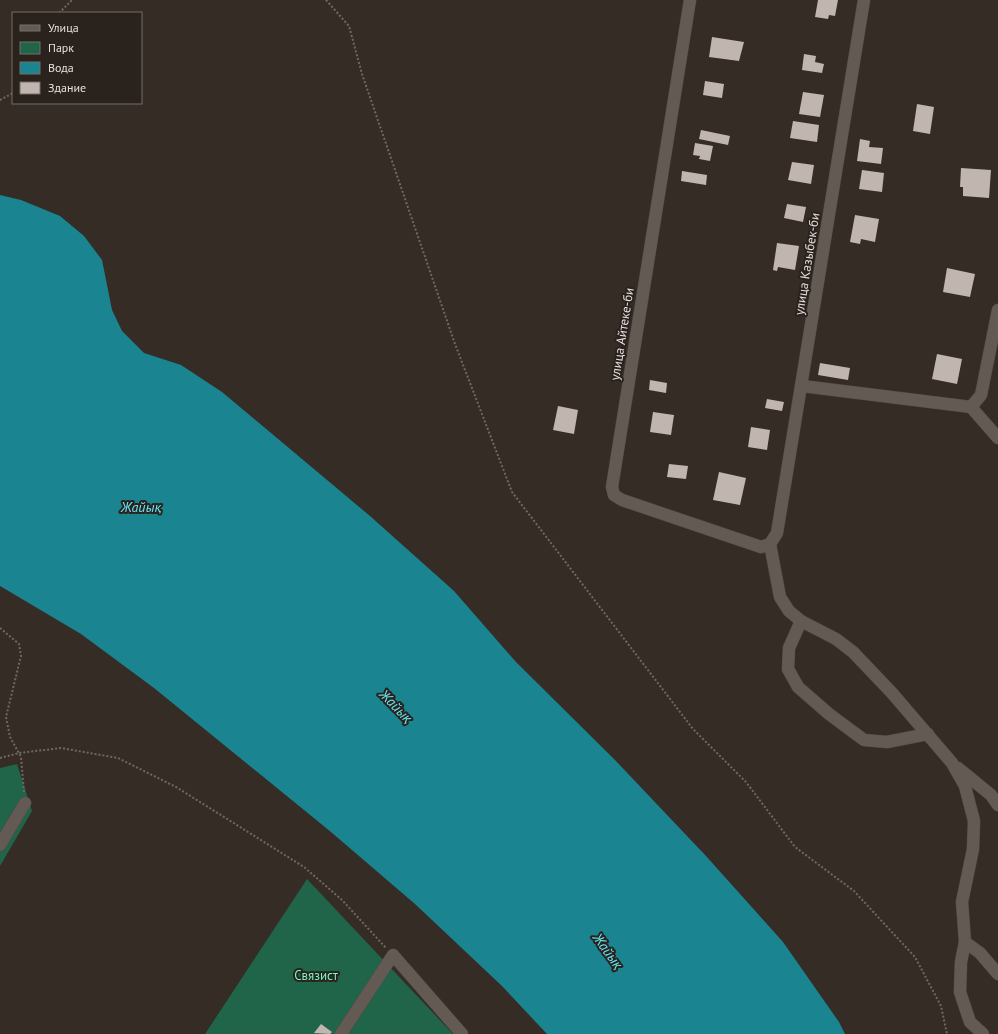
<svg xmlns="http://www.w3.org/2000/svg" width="998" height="1034" font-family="'PT Sans',sans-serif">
  <rect width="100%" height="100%" fill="#352c26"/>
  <g fill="#206449">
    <path d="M17 764 32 811 0 866V768Z"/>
    <path d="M307 879 453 1034H205Z"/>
  </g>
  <path fill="#1a8590" d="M0 195 21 200 60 216 84 236 102 260 112 310 122 331 144 353 181 365 222 392 370 516 454 591 516 662 615 760 706 856 783 942 839 1022 845 1034H547L502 986 415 904 331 832 154 688 81 634 0 586Z"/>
  <g fill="#c1b5af">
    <path d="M818 0H838L835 16 829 15 828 19 815 17Z"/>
    <path d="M712 37 744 42 739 61 709 57Z"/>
    <path d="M804 54 816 56 815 62 824 64 822 73 802 70Z"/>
    <path d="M705 81 724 84 722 98 703 95Z"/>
    <path d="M803 92 824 95 820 117 799 114Z"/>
    <path d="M917 104 934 107 930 134 913 131Z"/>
    <path d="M793 121 819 125 817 142 790 138Z"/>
    <path d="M701 130 730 136 728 145 699 139Z"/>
    <path d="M860 139 870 141 869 147 883 148 881 164 857 161Z"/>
    <path d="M695 143 713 146 710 161 699 159 700 156 693 155Z"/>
    <path d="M792 162 814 165 811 184 788 180Z"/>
    <path d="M961 168 991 170 989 198 963 196V187H960Z"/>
    <path d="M862 170 884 173 882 192 859 189Z"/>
    <path d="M682 171 707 175 706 185 681 181Z"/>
    <path d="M787 204 806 207 803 222 784 218Z"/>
    <path d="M855 215 879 219 875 242 861 239 860 244 850 242Z"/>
    <path d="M777 243 799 246 795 270 778 267 777 271 773 270Z"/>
    <path d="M947 268 975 274 970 297 943 292Z"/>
    <path d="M937 354 962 359 957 384 932 379Z"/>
    <path d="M820 363 850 368 848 380 818 375Z"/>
    <path d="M650 380 667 383 666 393 649 390Z"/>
    <path d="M767 399 784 402 782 411 765 408Z"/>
    <path d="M558 406 578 410 574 434 553 430Z"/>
    <path d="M653 412 674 415 671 435 650 432Z"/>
    <path d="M751 427 770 430 767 450 748 447Z"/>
    <path d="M669 464 688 466 686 479 667 477Z"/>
    <path d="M719 472 746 478 740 505 713 500Z"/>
    <path d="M321 1024 332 1032 330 1034 314 1033Z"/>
  </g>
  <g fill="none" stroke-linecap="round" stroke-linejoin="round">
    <defs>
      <g id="minor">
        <path d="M690 0 612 487 614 495 622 500 761 547 770 544 777 533 864 0"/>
        <path d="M802 386 971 407 998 438"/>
        <path d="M971 407 981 395 998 310"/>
        <path d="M770 544 780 597 789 611 801 621 836 639 853 652 892 693 952 763 965 786 974 821 973 849 962 902 965 942 961 962 960 992 970 1022 983 1034"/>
        <path d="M801 621 789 648 788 669 798 687 829 714 864 740 887 742 928 734"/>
        <path d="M958 768 991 795 998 805"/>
        <path d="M0 845 25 803"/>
        <path d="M965 942 980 953 998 974"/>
        <path d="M341 1034 393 955 462 1034"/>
      </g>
    </defs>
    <use href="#minor" stroke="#504944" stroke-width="13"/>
    <g stroke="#706863" stroke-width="2" stroke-dasharray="2 2" stroke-linecap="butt">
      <path d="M326 0 349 26 362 74 455 344 512 492 693 729 746 782 795 847 854 891 915 957 941 1006 947 1034"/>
      <path d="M59 13 72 0"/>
      <path d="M0 100 13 93"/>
      <path d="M0 628 19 644 21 656 6 717 10 737 21 757 24 792"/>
      <path d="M0 758 19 753 61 748 118 758 176 787 304 867 342 900 386 948"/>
    </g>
    <use href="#minor" stroke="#645a54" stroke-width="12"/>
  </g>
  <g text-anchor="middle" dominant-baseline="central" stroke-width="4" stroke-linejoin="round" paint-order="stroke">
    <g font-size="13" fill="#e5dfdc" stroke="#2a221d">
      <text transform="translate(807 264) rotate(-81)">улица Казыбек-би</text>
      <text transform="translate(622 334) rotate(-81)">улица Айтеке-би</text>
    </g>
    <g font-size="13" fill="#74fac2" stroke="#2a221d">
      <text x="316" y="975">Связист</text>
    </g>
    <g font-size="14" font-style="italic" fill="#66e7f6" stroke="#2a221d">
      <text x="141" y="507">Жайық</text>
      <text transform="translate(396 706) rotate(46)">Жайық</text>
      <text transform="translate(608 951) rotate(54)">Жайық</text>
    </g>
  </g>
  <rect x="12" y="12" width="130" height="92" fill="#2a221d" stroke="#756e69"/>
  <rect x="20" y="25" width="20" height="6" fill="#645a54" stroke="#756e69"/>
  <text x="48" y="32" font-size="12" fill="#e5dfdc">Улица</text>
  <rect x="20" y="42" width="20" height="12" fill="#206449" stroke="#756e69"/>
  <text x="48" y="52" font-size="12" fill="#e5dfdc">Парк</text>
  <rect x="20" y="62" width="20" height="12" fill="#1a8590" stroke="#756e69"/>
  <text x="48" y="72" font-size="12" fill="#e5dfdc">Вода</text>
  <rect x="20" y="82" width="20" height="12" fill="#c1b5af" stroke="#756e69"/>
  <text x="48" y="92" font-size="12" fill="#e5dfdc">Здание</text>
</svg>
